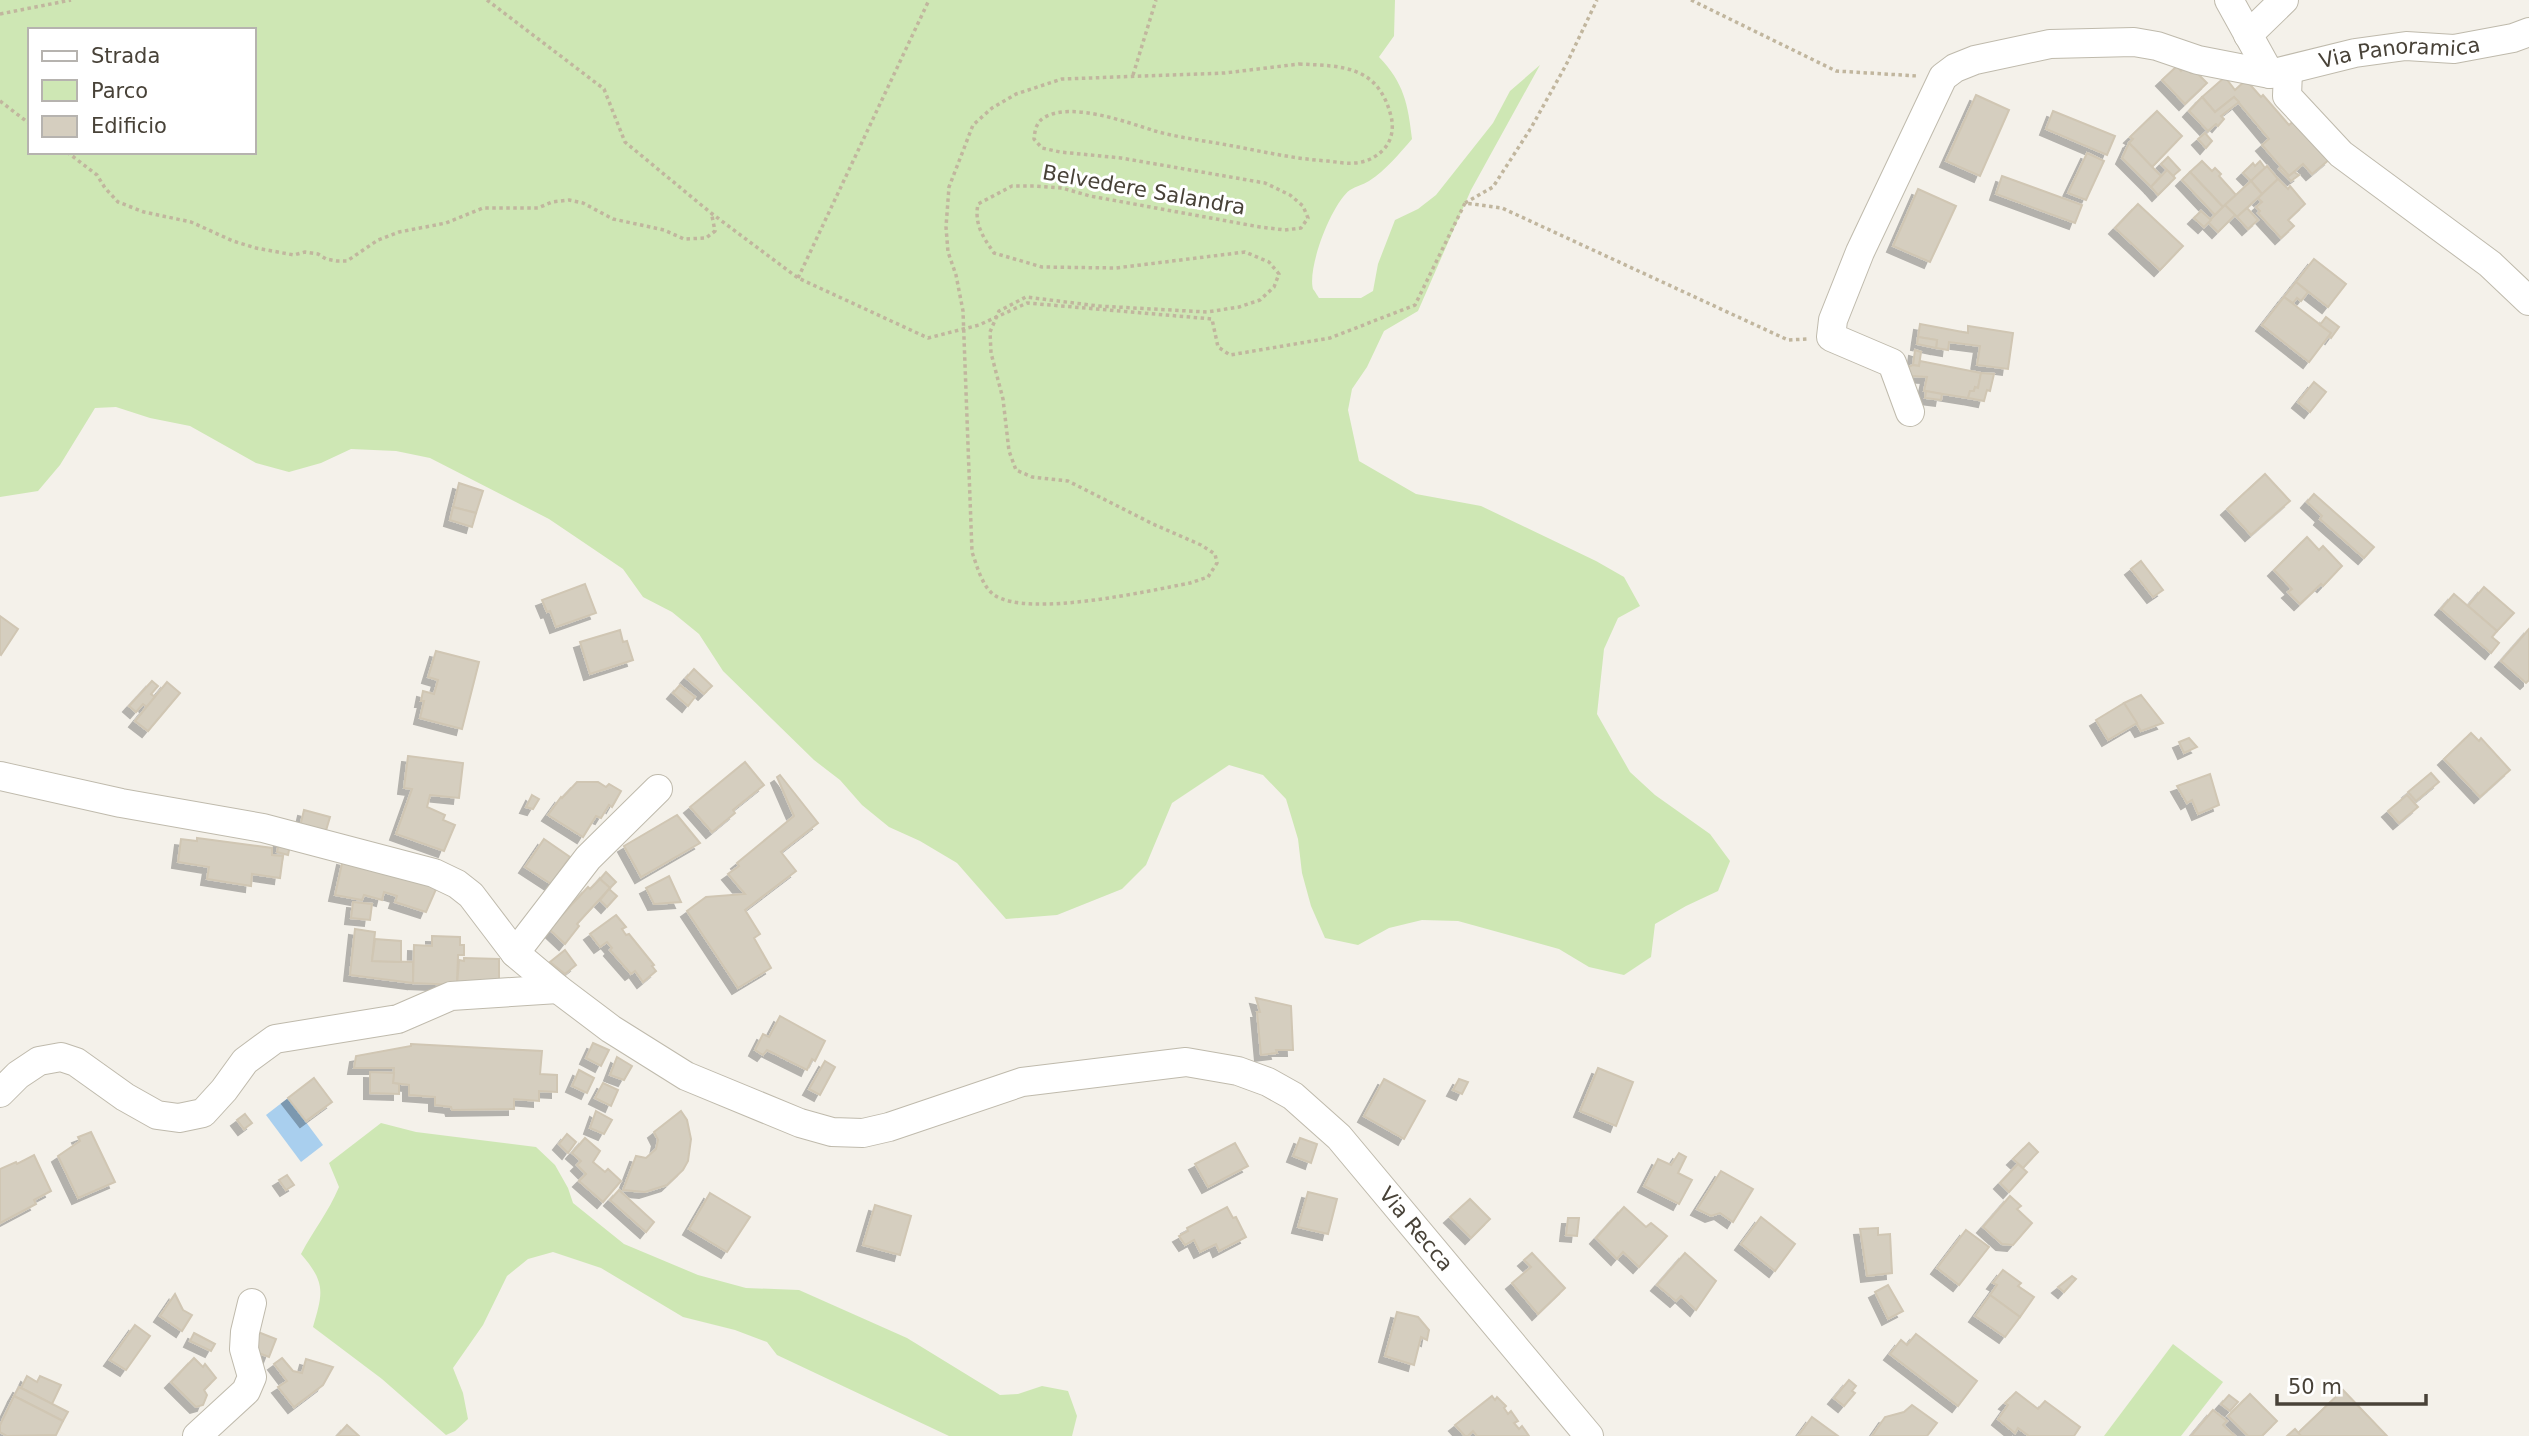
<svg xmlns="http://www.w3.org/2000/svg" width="2529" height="1436" font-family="'DejaVu Sans',sans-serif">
  <defs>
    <filter id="shadow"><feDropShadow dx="-6" dy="6" stdDeviation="0" flood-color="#0004"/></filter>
  </defs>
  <rect width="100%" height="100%" fill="#f4f1ea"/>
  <g fill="#cee7b4" fill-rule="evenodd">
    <path d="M0 0H1395L1394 36 1379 57C1404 83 1408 104 1412 139 1399 154 1386 170 1369 181 1363 185 1356 186 1350 190 1332 203 1307 267 1313 289 1314 290 1319 298 1319 298H1361L1373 291 1378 264 1395 220 1418 209 1436 195 1493 123 1510 91 1540 65 1471 190 1418 311 1384 331 1367 367 1352 389 1348 410 1359 461 1416 494 1481 506 1596 561 1624 577 1640 606 1618 618 1604 649 1597 714 1630 772 1655 795 1710 834 1730 861 1718 891 1686 906 1655 924 1651 957 1624 975 1589 967 1559 949 1458 921 1422 920 1389 928 1358 945 1325 938 1311 906 1302 873 1298 839 1286 799 1263 775 1229 765 1172 803 1146 865 1122 889 1057 915 1006 919 957 863 920 841 889 827 862 805 840 780 814 760 723 671 699 634 672 612 643 597 623 569 549 519 430 458 396 451 351 449 321 463 289 472 256 463 190 426 150 418 116 407 95 408 60 465 38 491 0 497ZM30 30H254V152H30Z"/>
    <path d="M381 1123 416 1132 536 1147 555 1165 568 1188 573 1203 624 1244 698 1275 746 1288 799 1290 907 1338 1000 1395 1018 1394 1042 1386 1068 1391 1077 1416 1072 1436H949L777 1355 767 1342 735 1330 683 1317 601 1268 553 1252 528 1259 507 1276 483 1325 453 1368 463 1393 468 1419 455 1431 446 1435 382 1379 313 1327C323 1292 326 1283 301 1254 314 1229 328 1213 339 1187L329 1163Z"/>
    <path d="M2173 1344 2223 1382 2181 1436H2104Z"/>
  </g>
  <path fill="#a9cfee" d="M288 1098 323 1145 301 1162 266 1115Z"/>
  <g fill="#d5cebf" stroke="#d0c6b3" stroke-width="2" filter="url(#shadow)">
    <path d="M2177 66 2181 71 2185 67 2191 73 2194 70 2207 83 2185 104 2162 80Z"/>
    <path d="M2225 77 2235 90 2246 80 2261 97 2263 95 2289 125 2296 119 2330 159 2312 174 2303 164 2289 176 2262 145 2269 139 2234 97 2215 112 2202 97Z"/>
    <path d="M1976 95 2009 110 1980 176 1946 161Z"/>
    <path d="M2202 97 2215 112 2234 97 2239 102 2221 116 2224 119 2218 126 2216 124 2208 131 2189 111Z"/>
    <path d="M2053 111 2115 136 2107 155 2046 129Z"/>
    <path d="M2157 111 2182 136 2152 167 2129 143 2133 139 2130 137Z"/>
    <path d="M2205 133 2212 141 2206 148 2198 139Z"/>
    <path d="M2129 143 2161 176 2151 187 2122 158Z"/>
    <path d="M2087 153 2104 161 2086 200 2068 193Z"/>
    <path d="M2168 157 2180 170 2173 176 2161 164Z"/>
    <path d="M2202 161 2212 171 2215 168 2221 174 2219 176 2236 195 2223 207 2190 172Z"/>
    <path d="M2260 161 2265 168 2251 181 2243 173 2253 163 2255 166Z"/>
    <path d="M2267 166 2278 179 2262 194 2251 181Z"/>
    <path d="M2281 167 2289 176 2294 172 2299 175 2291 181 2279 169Z"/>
    <path d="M2167 170 2175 178 2158 195 2151 187Z"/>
    <path d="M2190 172 2223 207 2215 215 2182 180Z"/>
    <path d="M2002 176 2082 205 2075 223 1996 194Z"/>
    <path d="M2278 179 2288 189 2290 186 2305 204 2288 220 2294 226 2281 238 2258 213 2260 211 2256 207 2262 202 2258 198Z"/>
    <path d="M2251 181 2262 194 2237 217 2225 205Z"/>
    <path d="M1918 189 1956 206 1930 262 1893 246Z"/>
    <path d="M2138 204 2183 246 2160 270 2115 228Z"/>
    <path d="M2225 205 2235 215 2218 232 2208 222Z"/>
    <path d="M2247 208 2258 220 2248 229 2237 217Z"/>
    <path d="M2201 211 2211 220 2204 227 2194 218Z"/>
    <path d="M2314 259 2346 284 2328 307 2296 282Z"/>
    <path d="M2296 282 2308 292 2301 301 2297 298 2293 303 2284 297Z"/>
    <path d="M2284 297 2331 333 2309 362 2262 325Z"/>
    <path d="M2326 317 2339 327 2331 338 2329 336 2331 333 2320 325Z"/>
    <path d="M1920 324 1968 333V326L2013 333 2008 369 1977 365 1980 346 1949 342 1948 350 1936 348 1937 340 1918 337Z"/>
    <path d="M1918 337 1937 340 1936 348 1917 344Z"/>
    <path d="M1915 350 1921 352 1919 366 1913 365Z"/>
    <path d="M1920 361 1981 373 1978 388 1975 387 1974 391H1970L1968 398 1924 391 1927 377 1911 376 1908 367 1913 365 1919 366Z"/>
    <path d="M1981 373 1994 374 1990 391 1987 390 1984 401 1968 398 1970 391H1974L1975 387 1978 388Z"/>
    <path d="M2314 382 2326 392 2310 412 2298 402Z"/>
    <path d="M1926 391 1942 394 1941 400 1925 398Z"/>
    <path d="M2265 474 2290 501 2251 535 2227 509Z"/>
    <path d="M459 483 483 491 476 513 453 507Z"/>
    <path d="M2314 494 2374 547 2364 558 2320 519 2322 516 2307 502Z"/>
    <path d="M453 507 476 513 472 527 450 520Z"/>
    <path d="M2307 537 2319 550 2323 546 2342 566 2323 586 2321 584 2300 604 2288 592 2292 589 2274 570Z"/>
    <path d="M2141 561 2163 590 2153 597 2131 569Z"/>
    <path d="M585 584 596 613 556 627 550 611 547 612 542 600Z"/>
    <path d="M2484 587 2514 613 2497 631 2468 606Z"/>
    <path d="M2454 594 2497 631 2492 637 2499 643 2491 653 2441 609Z"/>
    <path d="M0 616 18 629 1 655 0 654Z"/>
    <path d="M2529 629V680L2526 683 2501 661Z"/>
    <path d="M620 630 623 642 627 641 633 660 590 674 580 642Z"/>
    <path d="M436 651 479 662 462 729 420 718 424 701H421L423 691 434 694 438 680 428 677Z"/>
    <path d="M694 669 712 686 704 694 686 678Z"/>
    <path d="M152 681 158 686 151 694 155 697 147 707 143 704 136 712 129 706Z"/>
    <path d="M167 682 180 693 148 731 135 721Z"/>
    <path d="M680 685 695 697 688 706 673 693Z"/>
    <path d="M2141 695 2163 723 2141 731 2124 703Z"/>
    <path d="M2124 703 2137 723 2108 740 2096 720Z"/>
    <path d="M2471 733 2479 741 2481 738 2510 770 2480 797 2444 759Z"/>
    <path d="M2189 738 2197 747 2184 753 2179 742Z"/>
    <path d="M408 756 463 763 459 798 430 795 427 807 445 815 443 820 455 825 444 851 396 834 412 789 404 788Z"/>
    <path d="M745 762 764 785 733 810 735 813 712 832 690 807Z"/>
    <path d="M2431 773 2439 782 2416 801 2408 792Z"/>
    <path d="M2210 774 2219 805 2198 814 2192 800 2187 803 2177 786Z"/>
    <path d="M780 775 818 823 781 852 796 871 745 910 760 934 754 938 771 968 738 988 687 911 706 897 745 894 728 874 739 866 737 863 794 816 777 777Z"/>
    <path d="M577 782H598L606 787 609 784 621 791 612 807 609 805 601 818 596 816 583 837 548 815 561 797 562 798Z"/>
    <path d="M532 795 539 799 533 809 526 807Z"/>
    <path d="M2407 795 2418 807 2399 823 2388 811Z"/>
    <path d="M304 810 330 817 325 834 300 827Z"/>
    <path d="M677 815 700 843 641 877 624 846Z"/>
    <path d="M197 838 272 848V855L283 856 280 878 252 874 251 886 207 879 209 867 178 862 181 839 197 841Z"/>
    <path d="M280 839 291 841 288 855 277 852Z"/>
    <path d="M544 839 570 857 551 884 525 867Z"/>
    <path d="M343 859 437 887 426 912 395 902 397 896 384 892 382 900 364 895 362 900 335 895Z"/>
    <path d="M606 872 616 882 610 888 600 879Z"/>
    <path d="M669 876 681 902 654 904 646 888Z"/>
    <path d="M600 879 610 888 577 924 579 926 565 944 549 929 588 887 590 889Z"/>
    <path d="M609 889 617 896 607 907 600 900Z"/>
    <path d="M353 902 372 904 370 920 351 918Z"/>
    <path d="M616 915 626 927 622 929 626 935 629 934 654 965 652 966 656 971 643 982 635 971 631 974 610 950 612 948 607 942 600 947 590 934Z"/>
    <path d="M355 929 375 932 372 961 413 962V983L350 975Z"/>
    <path d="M432 936 460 937V945H464V955H458L457 985 413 983 414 945 432 946Z"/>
    <path d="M375 939 401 941V962L372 961Z"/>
    <path d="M565 950 576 965 565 974 550 962Z"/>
    <path d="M464 958 499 959V987L457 985 459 960 464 961Z"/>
    <path d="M1256 998 1291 1006 1293 1050H1276L1277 1053 1261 1055 1257 1012H1260Z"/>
    <path d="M780 1016 825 1041 815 1061 812 1059 807 1070 767 1050 763 1055 755 1050 763 1034 769 1037Z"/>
    <path d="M593 1043 609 1050 601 1066 586 1058Z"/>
    <path d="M411 1044 542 1051 540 1074 557 1075V1092L539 1091V1101L514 1099V1109L452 1110 451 1107 435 1105V1097L409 1095V1085L393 1083 394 1068H354L356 1056 411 1046Z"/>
    <path d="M617 1057 632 1066 624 1080 610 1075Z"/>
    <path d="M825 1061 835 1067 820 1095 809 1089Z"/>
    <path d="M1598 1068 1633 1082 1616 1126 1580 1111Z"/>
    <path d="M579 1070 594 1078 587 1093 572 1086Z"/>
    <path d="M370 1072 394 1073 393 1083 399 1084V1094L370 1093Z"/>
    <path d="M314 1078 332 1102 306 1121 288 1098Z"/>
    <path d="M1384 1079 1425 1101 1404 1139 1364 1116Z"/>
    <path d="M1459 1079 1468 1082 1462 1094 1453 1090Z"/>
    <path d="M603 1083 618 1090 611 1106 595 1098Z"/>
    <path d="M596 1111 612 1120 604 1134 590 1128Z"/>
    <path d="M681 1111 687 1120 691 1139 688 1161 683 1170 667 1185 645 1192 623 1190 636 1156 646 1158 656 1149 658 1140 654 1132Z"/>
    <path d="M245 1114 252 1123 244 1129 237 1120Z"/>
    <path d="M91 1132 115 1182 78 1198 58 1156 80 1141 78 1137Z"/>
    <path d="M567 1134 576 1142 568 1153 559 1144Z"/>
    <path d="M585 1138 600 1151 593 1162 605 1172 608 1169 621 1181 603 1202 579 1181 586 1174 577 1165 581 1161 572 1153Z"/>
    <path d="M1300 1138 1317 1144 1311 1163 1293 1156Z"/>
    <path d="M1235 1143 1248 1166 1208 1187 1195 1164Z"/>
    <path d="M2029 1143 2038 1152 2023 1168 2013 1159Z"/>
    <path d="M1679 1153 1686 1157 1678 1173 1692 1180 1679 1204 1644 1186 1658 1159 1671 1165Z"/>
    <path d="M34 1155 51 1191 34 1200 36 1204 0 1223V1169L16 1162 17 1164Z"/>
    <path d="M2018 1164 2027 1172 2009 1192 2000 1183Z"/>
    <path d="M1721 1171 1753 1189 1733 1222 1720 1213 1711 1216 1697 1209Z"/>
    <path d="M287 1175 294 1185 286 1190 279 1180Z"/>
    <path d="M619 1190 654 1222 646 1232 610 1200Z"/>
    <path d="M1308 1192 1337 1199 1328 1234 1298 1227Z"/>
    <path d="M710 1193 750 1217 727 1252 689 1229Z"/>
    <path d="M2010 1196 2021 1206 2017 1209 2032 1223 2013 1245 2002 1244 1983 1227Z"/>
    <path d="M1470 1199 1490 1219 1471 1238 1450 1217Z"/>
    <path d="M875 1205 911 1216 900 1255 863 1245Z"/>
    <path d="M1227 1207 1233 1218 1236 1217 1246 1237 1219 1251 1216 1244 1200 1252 1194 1240 1185 1245 1179 1236 1188 1231 1187 1228Z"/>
    <path d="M1624 1207 1646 1227 1651 1223 1667 1236 1639 1267 1623 1252 1617 1259 1596 1238Z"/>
    <path d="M1761 1217 1795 1244 1775 1271 1741 1244Z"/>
    <path d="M1568 1218H1579L1577 1236 1566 1235Z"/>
    <path d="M1878 1228V1235L1890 1234 1892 1273 1867 1276 1860 1229Z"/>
    <path d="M1966 1230 1989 1247 1959 1285 1937 1268Z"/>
    <path d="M1532 1253 1565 1288 1538 1314 1512 1283 1531 1267 1524 1260Z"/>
    <path d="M1685 1253 1716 1281 1696 1310 1681 1296 1676 1301 1657 1285Z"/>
    <path d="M2003 1270 2021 1283 2018 1286 2034 1297 2020 1317 1990 1295 1997 1285 1993 1283Z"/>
    <path d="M2072 1276 2076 1279 2064 1292 2058 1287Z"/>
    <path d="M1888 1285 1903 1311 1888 1319 1875 1292Z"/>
    <path d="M175 1294 183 1310 192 1315 182 1331 160 1316Z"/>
    <path d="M1990 1295 2020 1317 2005 1337 1975 1316Z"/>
    <path d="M1397 1312 1418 1317 1429 1330 1427 1340 1421 1337 1414 1365 1385 1356Z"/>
    <path d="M135 1325 150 1336 126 1370 110 1360Z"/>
    <path d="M258 1332 276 1339 269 1357 251 1350Z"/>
    <path d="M194 1333 215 1344 211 1351 190 1341Z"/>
    <path d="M1916 1334 1977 1381 1958 1406 1890 1354 1901 1340 1907 1345Z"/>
    <path d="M194 1358 203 1367 205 1364 216 1378 204 1390 207 1395 203 1405 196 1407 171 1382Z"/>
    <path d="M282 1358 293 1371 302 1373 306 1359 333 1367 323 1385 294 1407 278 1387 287 1381 274 1364Z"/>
    <path d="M27 1376 37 1382 40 1376 61 1385 52 1404 21 1388Z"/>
    <path d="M1849 1380 1856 1386 1852 1391 1855 1393 1844 1406 1834 1398Z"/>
    <path d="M19 1387 68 1412 63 1421 14 1396Z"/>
    <path d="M2343 1390 2387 1436H2301L2298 1433Z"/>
    <path d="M2016 1392 2038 1409 2045 1401 2080 1427 2074 1436H2029L2018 1428 2015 1433 1998 1419 2008 1405 2005 1403Z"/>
    <path d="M2250 1394 2277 1421 2262 1436H2248L2228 1416Z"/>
    <path d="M2229 1395 2238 1402 2230 1411 2221 1404Z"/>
    <path d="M14 1396 63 1421 56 1435 7 1436 0 1432V1425Z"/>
    <path d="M1492 1396 1495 1400 1497 1397 1506 1406 1504 1408 1508 1414 1511 1411 1518 1421 1514 1423 1519 1429 1522 1426 1529 1436H1477L1473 1431 1468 1436H1465L1455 1425Z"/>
    <path d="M1912 1405 1937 1423 1927 1436H1872L1885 1417 1904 1412Z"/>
    <path d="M2213 1410 2227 1421 2223 1425 2235 1436H2191Z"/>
    <path d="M1812 1417 1838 1436H1798Z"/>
    <path d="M347 1425 359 1436H337Z"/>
    <path d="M2295 1429 2301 1436H2287Z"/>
  </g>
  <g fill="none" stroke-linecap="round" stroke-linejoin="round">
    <defs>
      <g id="minor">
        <path d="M2229 0 2270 74"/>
        <path d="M2248 35 2284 0"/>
        <path d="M2288 71 2287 96 2341 154 2490 264 2529 301"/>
        <path id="s1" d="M1910 412 1892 363 1831 337 1833 320 1860 252 1943 77 1955 68 1975 60 2050 44 2134 42 2157 46 2198 60 2270 74 2355 53 2406 46 2454 49 2513 38 2529 32"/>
        <path id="s2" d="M0 776 121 803 263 828 434 873 457 884 471 895 515 953 558 989 611 1029 686 1076 800 1123 832 1132 863 1133 889 1127 1022 1082 1186 1062 1238 1071 1268 1082 1293 1096 1339 1137 1589 1436"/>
        <path d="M515 953 588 858 658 789"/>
        <path d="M0 1093 18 1075 39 1061 61 1057 76 1062 125 1097 157 1115 179 1118 203 1113 224 1090 245 1061 275 1039 398 1019 451 996 558 989"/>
        <path d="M197 1436 246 1391 252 1377 244 1349 245 1332 252 1303"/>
      </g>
    </defs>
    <use href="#minor" stroke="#bfbaac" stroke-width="30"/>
    <g stroke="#c1b69e" stroke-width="3.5" stroke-dasharray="3.5 3.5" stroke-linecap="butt">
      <path d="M487 0 604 89 625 142 711 213 798 278 928 338 979 325 1027 303 1212 319 1218 347 1230 355 1330 338 1415 305 1465 203 1502 208 1788 340 1808 339"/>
      <path d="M1691 0 1836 71 1918 76"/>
      <path d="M0 14 71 0"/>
      <path d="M1299 64C1344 66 1378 66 1391 116 1394 128 1392 141 1383 150 1375 158 1366 162 1355 163 1346 164 1337 162 1328 161 1295 159 1265 152 1233 146 1207 141 1180 138 1155 131 1126 122 1073 102 1045 117 1036 122 1035 130 1034 139L1042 148 1060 152 1121 158 1265 183 1290 195 1303 206 1308 218 1301 228 1285 230 1260 227 1090 196 1062 188 1034 186H1012L978 204C974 224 983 237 994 253L1042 267 1116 268 1245 252 1269 262 1279 274 1274 287 1260 300 1239 307 1207 312 1098 306 1026 297 999 311 990 332 991 353 1003 399 1009 451 1016 470 1032 477 1068 481 1153 524 1201 545 1215 554 1217 563 1208 577 1190 583C1148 591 1029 618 994 595 982 586 977 566 972 552L963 311 956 275 948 252 946 227 949 187 973 125 992 108 1016 94 1062 79 1225 73Z"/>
      <path d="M1133 75 1156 0"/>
      <path d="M0 101 30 124"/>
      <path d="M67 152 97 175 105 188 118 202 144 212 191 222 233 241 256 248 294 255 305 252 318 254 326 259 337 261H347L378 240 399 232 446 223 483 208H538L552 202 569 200 583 203 613 219 664 230 684 239 706 238 715 231 712 216"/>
      <path d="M1465 203 1493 187 1531 128 1566 65 1597 0"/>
      <path d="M798 278 929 0"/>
    </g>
    <use href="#minor" stroke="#fff" stroke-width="28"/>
  </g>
  <g text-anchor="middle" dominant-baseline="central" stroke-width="6" stroke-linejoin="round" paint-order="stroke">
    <g font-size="21" fill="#484238" stroke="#fff">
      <text stroke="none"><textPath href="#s1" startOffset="872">Via Panoramica</textPath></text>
      <text transform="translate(1144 190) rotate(10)">Belvedere Salandra</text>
      <text stroke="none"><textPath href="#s2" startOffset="1587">Via Recca</textPath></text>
    </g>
  </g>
  <rect x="28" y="28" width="228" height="126" fill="#ffffff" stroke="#b6b3af" stroke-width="2"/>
  <rect x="42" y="51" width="35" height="10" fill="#ffffff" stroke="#b6b3af" stroke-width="2"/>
  <text x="91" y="63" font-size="21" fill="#484238">Strada</text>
  <rect x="42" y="80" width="35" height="21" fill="#cee7b4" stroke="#b6b3af" stroke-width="2"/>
  <text x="91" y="98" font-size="21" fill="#484238">Parco</text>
  <rect x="42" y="116" width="35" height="21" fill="#d5cebf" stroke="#b6b3af" stroke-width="2"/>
  <text x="91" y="133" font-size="21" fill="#484238">Edificio</text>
  <path d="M2277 1394v10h149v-10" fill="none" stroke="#484238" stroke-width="3.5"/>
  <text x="2288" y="1394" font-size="21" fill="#484238" stroke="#ffffff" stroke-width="5" paint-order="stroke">50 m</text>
</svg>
